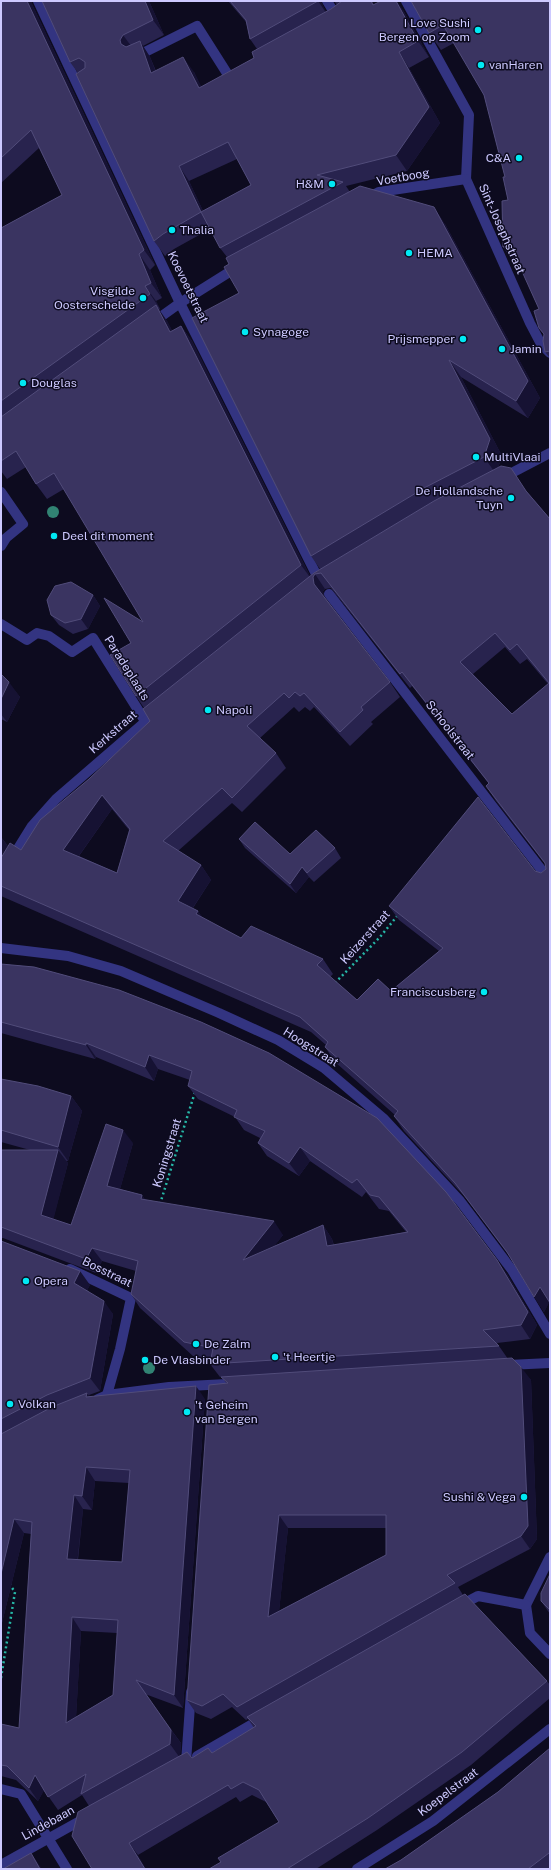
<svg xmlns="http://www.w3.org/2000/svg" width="551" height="1870" font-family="'Public Sans',sans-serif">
  <rect width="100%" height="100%" fill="#0d0b1f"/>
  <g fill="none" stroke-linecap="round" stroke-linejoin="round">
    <g stroke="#26b6a6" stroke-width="2.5" stroke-dasharray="2 3" stroke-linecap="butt">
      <path d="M335 983 380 937 398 915"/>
      <path d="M160 1204 195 1092"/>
      <path d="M1 1678 15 1592 10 1585"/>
    </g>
    <g stroke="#333481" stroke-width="10">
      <path d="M38 1 180 303 320 582"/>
      <path d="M327 1 338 19"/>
      <path d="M406 1 469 115 466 179 530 323 541 344 550 353"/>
      <path d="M137 56 197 26 230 78 236 74"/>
      <path d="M368 198 379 192 466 179"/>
      <path d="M152 323 180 303 239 266"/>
      <path d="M502 478 550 453"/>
      <path d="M1 492 23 524 6 538 1 546"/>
      <path d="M329 594 550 881"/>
      <path d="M1 624 27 640 37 633 49 636 72 652 93 638 145 721"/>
      <path d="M1 876 32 826 56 799 159 710"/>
      <path d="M1 948 68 956 121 971 219 1013 278 1040 324 1068 383 1118 460 1201 512 1270 550 1334"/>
      <path d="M70 1269 131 1298 120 1349 107 1395"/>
      <path d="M506 1365 550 1363"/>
      <path d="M98 1399 107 1395 169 1387 227 1384"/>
      <path d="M526 1605 530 1633 550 1654"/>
      <path d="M526 1605 550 1557"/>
      <path d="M459 1606 478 1596 526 1605"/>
      <path d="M197 1756 263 1718"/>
      <path d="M186 1762 191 1692"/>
      <path d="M1 1789 21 1794 67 1869"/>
      <path d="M1 1865 87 1817"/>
      <path d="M357 1869 433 1821 550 1729"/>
    </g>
  </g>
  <g fill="#318373">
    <circle cx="53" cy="512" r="6"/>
    <circle cx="149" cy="1368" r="6"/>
  </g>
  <g fill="#28234e" fill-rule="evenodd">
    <path d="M1 1 32 4 155 265 150 270 162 298 156 301 160 309 159 310 167 321 172 331 181 326 192 341 310 576 320 569 311 556 239 293 227 257 220 248 210 229 174 249 165 256 154 241 78 73 70 62 149 1 164 35 143 46 150 57 156 71 194 72 201 87 254 58 257 49 250 39 246 22 228 1H321V2L326 12 337 5 334 1H372L374 5 403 10 429 57 409 68 440 123 407 171 346 186 350 192 445 224 540 398 528 418 461 377 502 456 498 468 527 492 550 519 549 1302 544 1312 510 1257 465 1197 404 1131 394 1116 395 1115 335 1062 325 1047 326 1045 311 1032 1 896V837L8 846 21 850 89 779 150 721 144 708 136 696 131 643 143 622 64 489 47 499 36 484 26 467 7 479 1 471V228L62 195 39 148 1 183ZM237 159 251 185 203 211 189 181ZM331 588 410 688 412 686 489 784 486 786 496 801 545 864 546 869 541 873 535 871 389 906 399 920 439 951 391 991 357 1000 330 977 333 974 323 959 241 938 202 918 198 911 193 908 211 880 201 865 178 851 232 803 242 812 286 768 276 753 260 738 294 707 299 712 305 707 310 711 314 707 350 746 373 724 371 722 400 697 390 682 324 596 323 591 325 589ZM505 647 520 664 527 659 548 684 512 714 473 674ZM112 809 129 830 117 873 79 856Z"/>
    <path d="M411 1H550V358L545 352 544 335 539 328V309L519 264H515L503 247 508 200 505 177 484 95 454 43 441 50 429 33Z"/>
    <path d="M93 595 100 606 88 629 73 634 59 625 51 615Z"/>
    <path d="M1 674 20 697 7 722 1 719V720Z"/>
    <path d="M239 839 290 854 335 848 341 858 314 882 309 877 296 893 245 848Z"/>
    <path d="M1 964 34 967 507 1274 537 1325 530 1339 497 1343 499 1346 508 1359 531 1380 537 1539 530 1549 458 1587 463 1595 547 1681 550 1685V1698L471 1765 377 1830 316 1869H209L221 1862 279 1822 266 1802 252 1795 240 1802 236 1797 138 1855 89 1806 82 1795 58 1810 44 1790 38 1801 16 1780 1 1776V1724L19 1728 31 1534 24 1533 1 1627V1241L90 1285 87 1290 113 1314 100 1391 89 1395 90 1397 205 1399 183 1708 145 1694 181 1743 180 1755 192 1758 212 1753 254 1728 248 1719 246 1720 232 1707 211 1719 196 1713 187 1700 226 1383 222 1377H220L210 1364 211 1359 193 1356 140 1308 131 1294 136 1271 102 1261 96 1273 3 1238H1V1150H30L1 1142V1079L71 1096 82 1111 68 1161H66L68 1163 53 1219 71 1225 133 1143 120 1189 142 1195 145 1200 283 1235 274 1246 323 1225 332 1239 334 1245 406 1232 389 1211 379 1209 366 1192 362 1197 310 1161 299 1176 267 1156 258 1143 260 1138 244 1130 235 1117 198 1099 188 1086 190 1080 158 1069 154 1081 96 1057 95 1059 1 1033ZM95 1481 129 1483 122 1562 78 1560 83 1509 92 1510ZM288 1528H386V1555L279 1611ZM81 1631 117 1633 113 1695 76 1717Z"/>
    <path d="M550 1574V1614L541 1601Z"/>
    <path d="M550 1748V1868L549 1869H385L401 1860 498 1792Z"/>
  </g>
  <g fill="#161233">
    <path d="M27 1H32V4L155 265 144 250Z"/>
    <path d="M145 1H149L164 35 153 20Z"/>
    <path d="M318 1H321V2L329 17Z"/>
    <path d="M396 1H397L403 10 429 57 418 41Z"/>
    <path d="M123 35 134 50 131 55 121 44 120 40Z"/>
    <path d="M140 41 150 57 162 88 151 73Z"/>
    <path d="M399 52 409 68 440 123 407 171 396 155Z"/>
    <path d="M183 57 194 72 210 103 199 88Z"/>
    <path d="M179 166 189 181 211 228 201 212Z"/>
    <path d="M434 207 445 224 540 398 528 418 516 401Z"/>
    <path d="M139 254 150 270 162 298 151 283Z"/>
    <path d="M145 286 156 301 160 309 150 294Z"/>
    <path d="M156 305 167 321 181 347 170 332Z"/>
    <path d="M181 326 192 341 312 580 301 565Z"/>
    <path d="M449 360 461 377 502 456 496 474 484 457Z"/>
    <path d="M315 574 325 589 323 591 324 598 314 584 313 577Z"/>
    <path d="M93 595 100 606 88 629 81 619Z"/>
    <path d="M9 682 20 697 7 722 1 714V699Z"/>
    <path d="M102 795 112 809 73 864 63 850Z"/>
    <path d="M1 837 10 849 1 864Z"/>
    <path d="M201 865 211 880 188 915 178 901Z"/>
    <path d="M302 867 309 877 296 893 290 884Z"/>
    <path d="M198 911 208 925 196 914Z"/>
    <path d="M86 1043 96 1057 95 1059 86 1045Z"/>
    <path d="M149 1055 158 1069 154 1081 145 1067Z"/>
    <path d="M71 1096 82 1111 68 1161 58 1147Z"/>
    <path d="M123 1130 133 1143 117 1200 107 1186Z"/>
    <path d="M300 1147 310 1161 299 1176 289 1163Z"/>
    <path d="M58 1150 68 1163 51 1229 41 1215Z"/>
    <path d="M142 1195 152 1209 141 1199Z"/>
    <path d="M274 1221 283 1235 253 1274 243 1260Z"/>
    <path d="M323 1225 332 1239 337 1259 327 1246Z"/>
    <path d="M92 1248 102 1261 96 1273 86 1259Z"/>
    <path d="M497 1260 507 1274 537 1325 530 1339 521 1325Z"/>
    <path d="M80 1271 90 1285 84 1296 74 1283Z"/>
    <path d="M540 1287 550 1301 544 1312 534 1297Z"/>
    <path d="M104 1301 113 1314 100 1391 90 1378Z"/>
    <path d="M521 1367 531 1380 537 1539 530 1549 521 1536Z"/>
    <path d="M196 1386 205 1399 183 1708 174 1695Z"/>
    <path d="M87 1393 97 1406 86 1397Z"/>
    <path d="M86 1467 95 1481 92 1510 82 1496Z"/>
    <path d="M74 1495 83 1509 76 1573 67 1559Z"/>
    <path d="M279 1515 288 1528 277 1630 268 1617Z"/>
    <path d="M14 1519 24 1533 1 1627V1574Z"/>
    <path d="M72 1617 81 1631 75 1736 66 1723Z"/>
    <path d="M171 1730 181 1743 180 1758 170 1744Z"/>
    <path d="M35 1775 45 1789 38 1801 29 1788Z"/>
    <path d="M129 1843 138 1855 146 1869H145Z"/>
    <path d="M31 1853 40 1866 42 1869H40Z"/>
  </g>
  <g fill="#3a3461" stroke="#514c7a" fill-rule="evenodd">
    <path d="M1 1H27L144 250 139 254 151 283 145 286 150 294 1 401V228L62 195 31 130 1 158Z"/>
    <path d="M42 1H145L153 20 123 35 120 40 121 44 126 47 140 41 151 73 183 57 199 88 254 58 252 52 331 9 342 1H371L373 5 381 1H396L418 41 399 52 429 107 396 155 317 175 343 182 220 248 201 212 251 185 228 142 179 166 201 212 163 234 154 241 76 74 85 68V62L79 58 70 62Z"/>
    <path d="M230 1H318L250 39 246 20Z"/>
    <path d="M411 1H550V351L545 352 543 341 544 334 539 328 534 311 539 309 511 247H503L502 201 508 200 503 177H505L484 95 443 25 429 33Z"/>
    <path d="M360 186 434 207 528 381 516 401 449 360 490 439 484 457 426 487 311 556 192 318 239 293 224 267 229 264 226 258Z"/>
    <path d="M156 305 170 332 181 326 301 565 136 696 110 655 131 643 104 598 143 622 54 473 36 484 16 451 1 461V417Z"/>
    <path d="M501 466 511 468 526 491 550 519V1303L540 1287 534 1297 507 1252 455 1183 394 1116 398 1111 325 1047 328 1042 300 1017 1 886V858L10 843 21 850 40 820 89 779 150 721 143 709 314 573 434 501ZM321 573 400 674 402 672 489 783 486 786 545 863 546 869 541 873 535 871 478 797 389 906 443 948 391 991 378 979 357 1000 317 965 323 959 251 926 241 938 196 914 198 911 178 901 201 865 163 841 222 788 232 798 276 753 247 726 284 693 289 698 295 692 300 696 304 693 340 732 363 710 361 707 390 682 314 584 313 577 315 574ZM495 633 510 650 517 644 549 683 512 714 460 662ZM102 795 130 829 117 873 63 850Z"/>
    <path d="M71 582 93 595 81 619 65 623 51 615 47 600 55 586Z"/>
    <path d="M1 674 9 682 1 699Z"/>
    <path d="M255 822 290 854 316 830 335 848 307 873 302 867 290 884 239 839Z"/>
    <path d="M1 964 34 967 119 990 201 1022 269 1053 377 1118 446 1192 497 1260 528 1312 521 1325 483 1330 499 1346 210 1364 213 1348 184 1342 131 1294 138 1261 92 1248 86 1259 1 1227V1150H58L41 1215 71 1225 106 1124 123 1130 107 1186 142 1195 141 1199 274 1221 243 1260 323 1225 327 1246 408 1232 379 1197 370 1195 357 1179 352 1183 300 1147 289 1163 258 1143 265 1131 234 1117 237 1110 188 1086 192 1071 149 1055 145 1067 86 1043V1045L1 1022Z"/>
    <path d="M1 1079 38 1086 71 1096 58 1147 1 1130Z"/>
    <path d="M1 1241 80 1271 74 1283 104 1301 90 1378 47 1395 1 1419Z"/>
    <path d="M512 1358 521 1367 528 1526 521 1536 447 1575 455 1583 237 1707 223 1694 202 1706 187 1700 209 1385 228 1383 221 1377ZM279 1515H386V1555L268 1617Z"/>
    <path d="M196 1386 174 1695 136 1680 171 1730 170 1744 81 1794 86 1774 48 1797 35 1775 29 1788 7 1766 1 1765V1724L19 1728 32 1522 14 1519 1 1574V1434L52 1407 87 1393 86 1397ZM86 1467 130 1470 122 1562 67 1559 74 1495 82 1496ZM72 1617 118 1620 113 1695 66 1723Z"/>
    <path d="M550 1574V1610L541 1601V1593Z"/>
    <path d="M465 1594 547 1681 462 1752 368 1818 287 1869H278V1868L277 1869H209L221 1862 218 1858 279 1822 259 1790 243 1782 231 1789 228 1785 129 1843 145 1869H92L72 1836 78 1812 187 1752 192 1758 208 1748 212 1753 256 1726 247 1717Z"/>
    <path d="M550 1748V1854L549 1853 528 1869H385L401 1860 498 1792Z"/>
    <path d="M31 1853 40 1869H3Z"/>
  </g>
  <g fill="#00e9f4" stroke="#0d0b1f" stroke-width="1.5">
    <circle cx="478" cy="30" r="4"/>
    <circle cx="481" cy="65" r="4"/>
    <circle cx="519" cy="158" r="4"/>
    <circle cx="332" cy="184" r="4"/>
    <circle cx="172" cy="230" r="4"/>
    <circle cx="409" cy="253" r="4"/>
    <circle cx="143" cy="298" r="4"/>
    <circle cx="245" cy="332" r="4"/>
    <circle cx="463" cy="339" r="4"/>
    <circle cx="502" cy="349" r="4"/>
    <circle cx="23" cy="383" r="4"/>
    <circle cx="476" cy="457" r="4"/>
    <circle cx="511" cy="498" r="4"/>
    <circle cx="54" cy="536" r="4"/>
    <circle cx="208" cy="710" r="4"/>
    <circle cx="484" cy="992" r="4"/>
    <circle cx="26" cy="1281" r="4"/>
    <circle cx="196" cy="1344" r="4"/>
    <circle cx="275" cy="1357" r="4"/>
    <circle cx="145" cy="1360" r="4"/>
    <circle cx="10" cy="1404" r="4"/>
    <circle cx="187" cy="1412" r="4"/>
    <circle cx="524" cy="1497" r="4"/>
  </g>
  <g text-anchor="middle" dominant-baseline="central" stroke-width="3" stroke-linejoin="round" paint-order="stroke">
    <g font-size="12" fill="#cdc9ff" stroke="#0d0b1f" text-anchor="start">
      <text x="470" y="23" text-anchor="end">I Love Sushi<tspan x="470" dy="14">Bergen op Zoom</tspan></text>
      <text x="489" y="65">vanHaren</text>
      <text x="511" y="158" text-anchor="end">C&amp;A</text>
      <text x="324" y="184" text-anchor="end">H&amp;M</text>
      <text x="180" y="230">Thalia</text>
      <text x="417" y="253">HEMA</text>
      <text x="135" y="291" text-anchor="end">Visgilde<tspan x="135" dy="14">Oosterschelde</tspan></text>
      <text x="253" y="332">Synagoge</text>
      <text x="455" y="339" text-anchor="end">Prijsmepper</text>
      <text x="510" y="349">Jamin</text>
      <text x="31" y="383">Douglas</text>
      <text x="484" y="457">MultiVlaai</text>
      <text x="503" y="491" text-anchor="end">De Hollandsche<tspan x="503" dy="14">Tuyn</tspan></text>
      <text x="62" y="536">Deel dit moment</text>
      <text x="216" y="710">Napoli</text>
      <text x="476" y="992" text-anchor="end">Franciscusberg</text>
      <text x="34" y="1281">Opera</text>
      <text x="204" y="1344">De Zalm</text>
      <text x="283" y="1357">'t Heertje</text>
      <text x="153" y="1360">De Vlasbinder</text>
      <text x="18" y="1404">Volkan</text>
      <text x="195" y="1405">'t Geheim<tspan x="195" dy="14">van Bergen</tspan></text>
      <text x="516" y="1497" text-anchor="end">Sushi &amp; Vega</text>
    </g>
    <g font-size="12" fill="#cdc9ff" stroke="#0d0b1f">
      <text transform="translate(403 177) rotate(-10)">Voetboog</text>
      <text transform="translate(502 229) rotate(66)">Sint-Josephstraat</text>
      <text transform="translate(188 287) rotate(64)">Koevoetstraat</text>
      <text transform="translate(127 668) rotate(58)">Paradeplaats</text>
      <text transform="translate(450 730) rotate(52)">Schoolstraat</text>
      <text transform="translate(113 732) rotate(-41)">Kerkstraat</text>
      <text transform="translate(365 937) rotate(-48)">Keizerstraat</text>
      <text transform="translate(311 1047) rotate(32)">Hoogstraat</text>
      <text transform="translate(167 1153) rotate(-73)">Koningstraat</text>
      <text transform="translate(107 1272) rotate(26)">Bosstraat</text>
      <text transform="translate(448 1792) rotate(-37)">Koepelstraat</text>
      <text transform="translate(48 1823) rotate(-29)">Lindebaan</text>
    </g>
  </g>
  <rect width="551" height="1870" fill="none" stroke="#cdc9ff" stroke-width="4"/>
</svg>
